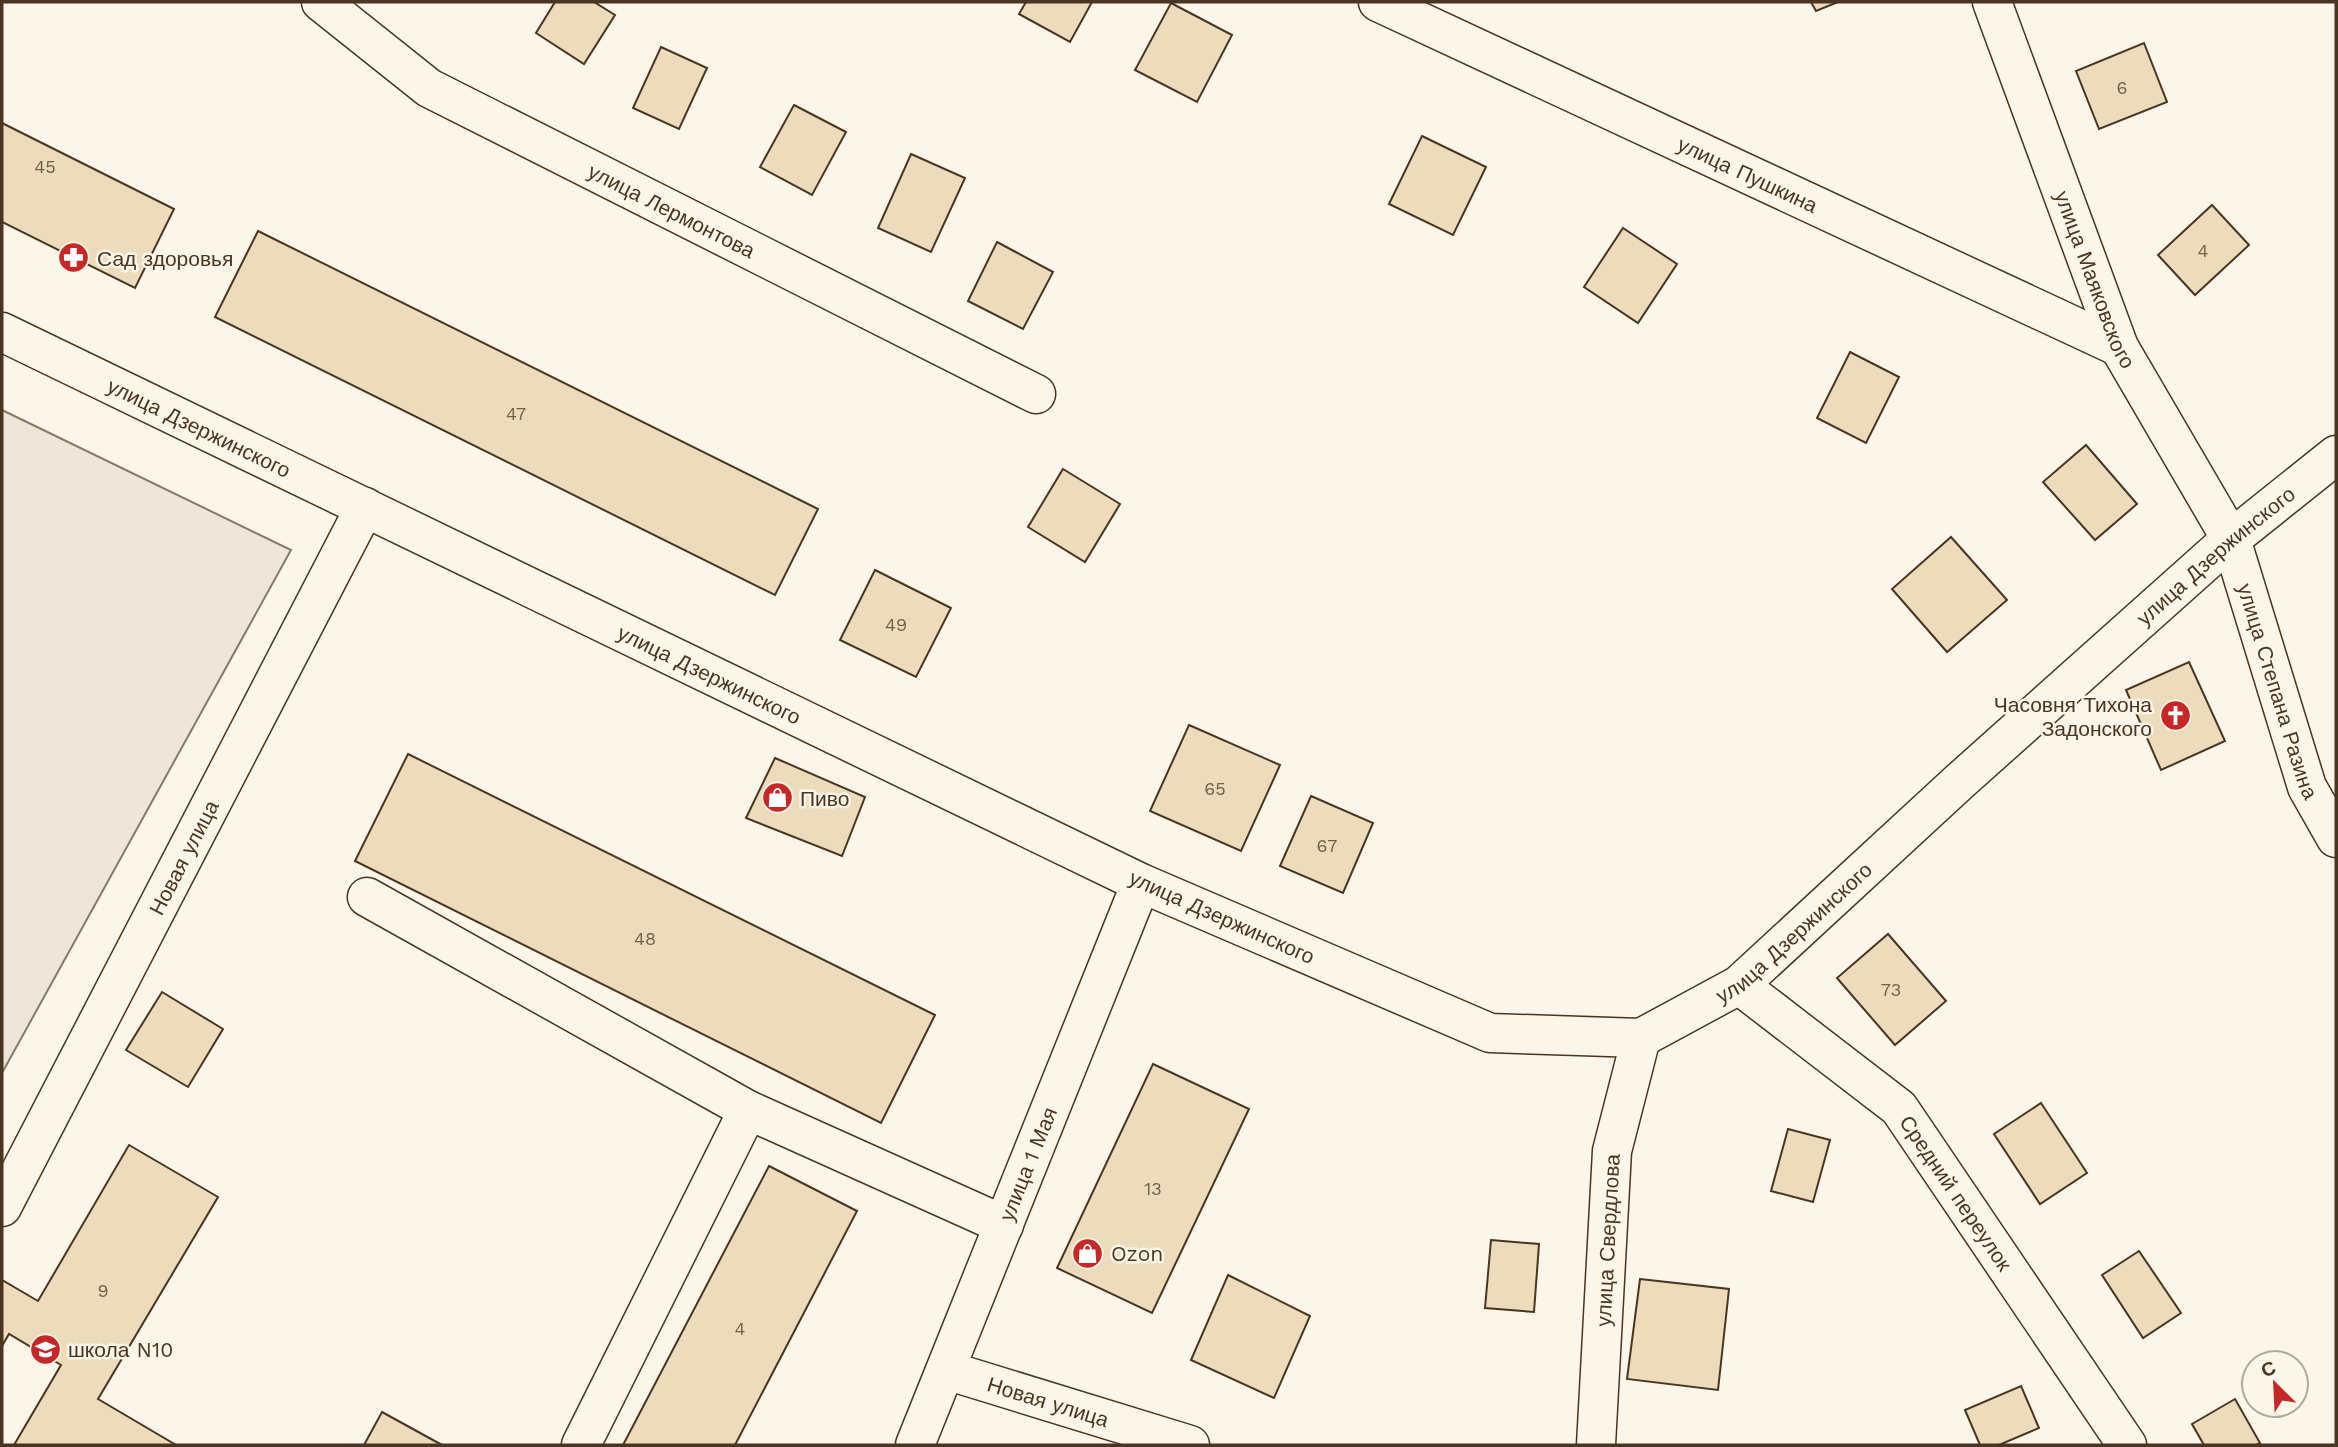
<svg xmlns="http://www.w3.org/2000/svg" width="2338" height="1447" font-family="'Work Sans',sans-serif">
  <rect width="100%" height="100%" fill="#fbf6e9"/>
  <path fill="#ede6d9" stroke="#887966" stroke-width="2" d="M2 410 291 550 2 1073Z"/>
  <g fill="#ecdcbc" stroke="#4a3520" stroke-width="2">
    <path d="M555 2H594L615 15 584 64 536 33Z"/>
    <path d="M1026 2H1092L1070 42 1019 14Z"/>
    <path d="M1811 2H1838L1816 11Z"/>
    <path d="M1171 3 1232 35 1197 102 1135 70Z"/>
    <path d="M2144 43 2167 102 2099 129 2076 71Z"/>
    <path d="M661 47 707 68 679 129 633 108Z"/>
    <path d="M794 105 846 132 812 195 760 167Z"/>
    <path d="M2 123 174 209 135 288 2 222Z"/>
    <path d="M1422 136 1486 167 1453 235 1389 204Z"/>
    <path d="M911 154 965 178 931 252 878 228Z"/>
    <path d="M2212 205 2249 245 2195 295 2158 255Z"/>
    <path d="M1623 228 1677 264 1638 323 1584 287Z"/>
    <path d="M258 231 818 509 775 595 215 317Z"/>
    <path d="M997 242 1053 272 1023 329 968 301Z"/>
    <path d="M1850 352 1899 377 1866 443 1817 418Z"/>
    <path d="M2086 445 2137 504 2095 540 2043 482Z"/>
    <path d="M1063 469 1120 504 1085 562 1028 527Z"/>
    <path d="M1951 537 2007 600 1947 652 1892 589Z"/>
    <path d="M875 570 951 608 916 677 840 640Z"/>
    <path d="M2189 662 2225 741 2161 770 2126 690Z"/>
    <path d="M1189 725 1280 765 1241 851 1150 811Z"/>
    <path d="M408 754 935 1015 881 1123 355 861Z"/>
    <path d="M775 758 865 797 842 856 746 818Z"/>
    <path d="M1311 796 1373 823 1343 893 1280 866Z"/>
    <path d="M1888 934 1946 1001 1895 1045 1837 978Z"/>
    <path d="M162 992 223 1029 188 1087 126 1050Z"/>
    <path d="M1153 1064 1249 1109 1152 1313 1057 1268Z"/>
    <path d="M2041 1103 2087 1173 2040 1204 1994 1134Z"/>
    <path d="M1788 1129 1830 1140 1813 1202 1771 1191Z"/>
    <path d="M129 1145 218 1197 98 1399 176 1445H14L61 1365 9 1334 2 1346V1280L38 1301Z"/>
    <path d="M769 1166 857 1211 735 1445H623Z"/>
    <path d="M1491 1240 1539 1244 1534 1312 1485 1308Z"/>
    <path d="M2139 1251 2181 1313 2143 1338 2102 1275Z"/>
    <path d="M1228 1275 1310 1316 1274 1398 1191 1360Z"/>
    <path d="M1640 1279 1729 1289 1718 1390 1627 1379Z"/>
    <path d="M2021 1386 2039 1428 1999 1445H1980L1965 1410Z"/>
    <path d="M2235 1399 2260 1443 2256 1445H2204L2192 1424Z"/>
    <path d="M382 1412 442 1445H364Z"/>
  </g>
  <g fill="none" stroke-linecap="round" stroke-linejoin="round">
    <defs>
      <g id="minor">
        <path id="s1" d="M321 2 429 88 1036 394"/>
        <path id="s2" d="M1378 2 2119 347"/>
        <path id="s3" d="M1992 2 2119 347 2231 539 2307 787 2336 838"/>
        <path id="s4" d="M1141 883 1490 1033 1641 1038 1739 985 1959 782 2231 539 2336 455"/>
        <path d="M367 897 748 1110 1004 1225"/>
        <path id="s5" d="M1739 985 1899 1108 2127 1445"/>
        <path id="s6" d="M2 1207 365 507"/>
        <path id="s7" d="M946 1370 1190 1445"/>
        <path d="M581 1445 748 1110"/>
        <path id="s8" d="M1596 1445 1612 1151 1641 1038"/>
      </g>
      <g id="major">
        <path id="s9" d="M2 332 1141 883 915 1445"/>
      </g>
    </defs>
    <use href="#minor" stroke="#4a3520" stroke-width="41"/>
    <use href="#major" stroke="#4a3520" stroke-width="41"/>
    <use href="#minor" stroke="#fbf6e9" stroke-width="38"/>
    <use href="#major" stroke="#fbf6e9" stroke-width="38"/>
  </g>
  <defs>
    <symbol id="pharmacy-disc" viewBox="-11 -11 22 22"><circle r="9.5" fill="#c62828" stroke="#fbf6e9"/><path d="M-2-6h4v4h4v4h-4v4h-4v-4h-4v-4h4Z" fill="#fff"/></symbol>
    <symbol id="church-disc" viewBox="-11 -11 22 22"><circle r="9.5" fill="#c62828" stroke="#fbf6e9"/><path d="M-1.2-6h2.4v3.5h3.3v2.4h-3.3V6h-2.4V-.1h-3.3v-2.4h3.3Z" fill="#fff"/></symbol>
    <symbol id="shop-disc" viewBox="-11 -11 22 22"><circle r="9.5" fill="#c62828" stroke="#fbf6e9"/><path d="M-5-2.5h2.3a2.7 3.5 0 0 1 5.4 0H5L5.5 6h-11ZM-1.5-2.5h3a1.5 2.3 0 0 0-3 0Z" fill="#fff"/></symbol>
    <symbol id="school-disc" viewBox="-11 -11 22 22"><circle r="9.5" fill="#c62828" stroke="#fbf6e9"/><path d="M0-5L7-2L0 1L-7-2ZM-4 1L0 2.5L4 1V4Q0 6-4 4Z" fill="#fff"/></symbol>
  </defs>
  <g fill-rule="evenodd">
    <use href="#pharmacy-disc" x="56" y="240" width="35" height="35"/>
    <use href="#church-disc" x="2158" y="698" width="35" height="35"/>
    <use href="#shop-disc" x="760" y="780" width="35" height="35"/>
    <use href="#shop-disc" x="1070" y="1236" width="35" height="35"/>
    <use href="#school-disc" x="28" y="1332" width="35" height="35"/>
  </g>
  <g text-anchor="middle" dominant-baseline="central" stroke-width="5" stroke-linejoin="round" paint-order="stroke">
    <g font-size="18" fill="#725f47">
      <text x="2122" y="87">6</text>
      <text x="45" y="166">45</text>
      <text x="2203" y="250">4</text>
      <text x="516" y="413">47</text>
      <text x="896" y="624">49</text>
      <text x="1215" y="788">65</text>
      <text x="1327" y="845">67</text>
      <text x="645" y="938">48</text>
      <text x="1891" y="989">73</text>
      <text x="1153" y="1188">13</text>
      <text x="103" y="1290">9</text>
      <text x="740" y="1328">4</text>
    </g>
    <g font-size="21" fill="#4a3520" stroke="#fbf6e9">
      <text stroke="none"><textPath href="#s2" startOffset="408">улица Пушкина</textPath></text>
      <text stroke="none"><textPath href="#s1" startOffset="410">улица Лермонтова</textPath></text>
      <text stroke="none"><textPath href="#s3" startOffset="296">улица Маяковского</textPath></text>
      <text stroke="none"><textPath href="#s9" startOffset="219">улица Дзержинского</textPath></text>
      <text stroke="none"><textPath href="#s4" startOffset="1284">улица Дзержинского</textPath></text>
      <text stroke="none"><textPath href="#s9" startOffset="786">улица Дзержинского</textPath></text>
      <text stroke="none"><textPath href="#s3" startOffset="749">улица Степана Разина</textPath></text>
      <text stroke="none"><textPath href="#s6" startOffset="394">Новая улица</textPath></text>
      <text transform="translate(1222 917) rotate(24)">улица Дзержинского</text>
      <text stroke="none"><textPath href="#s4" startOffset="718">улица Дзержинского</textPath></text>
      <text transform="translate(1028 1164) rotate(-68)">улица 1 Мая</text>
      <text stroke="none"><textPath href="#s5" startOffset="304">Средний переулок</textPath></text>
      <text stroke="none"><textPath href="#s8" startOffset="205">улица Свердлова</textPath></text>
      <text stroke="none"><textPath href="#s7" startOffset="107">Новая улица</textPath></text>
    </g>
    <g font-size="21" fill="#4a3520" stroke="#fbf6e9" text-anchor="start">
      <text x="97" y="258">Сад здоровья</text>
      <text x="2152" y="704" text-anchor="end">Часовня Тихона<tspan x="2152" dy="24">Задонского</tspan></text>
      <text x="800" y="798">Пиво</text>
      <text x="1111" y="1253">Ozon</text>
      <text x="68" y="1349">школа N10</text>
    </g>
  </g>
  <rect width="2338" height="1447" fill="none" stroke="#4a3520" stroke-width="7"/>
  <g transform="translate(2275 1384) rotate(336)"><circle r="33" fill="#fbf6e9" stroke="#b4a999" stroke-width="2"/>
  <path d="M0-5L12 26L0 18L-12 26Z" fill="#c62828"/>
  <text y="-10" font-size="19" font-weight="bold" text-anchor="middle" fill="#4a3520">С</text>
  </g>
</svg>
